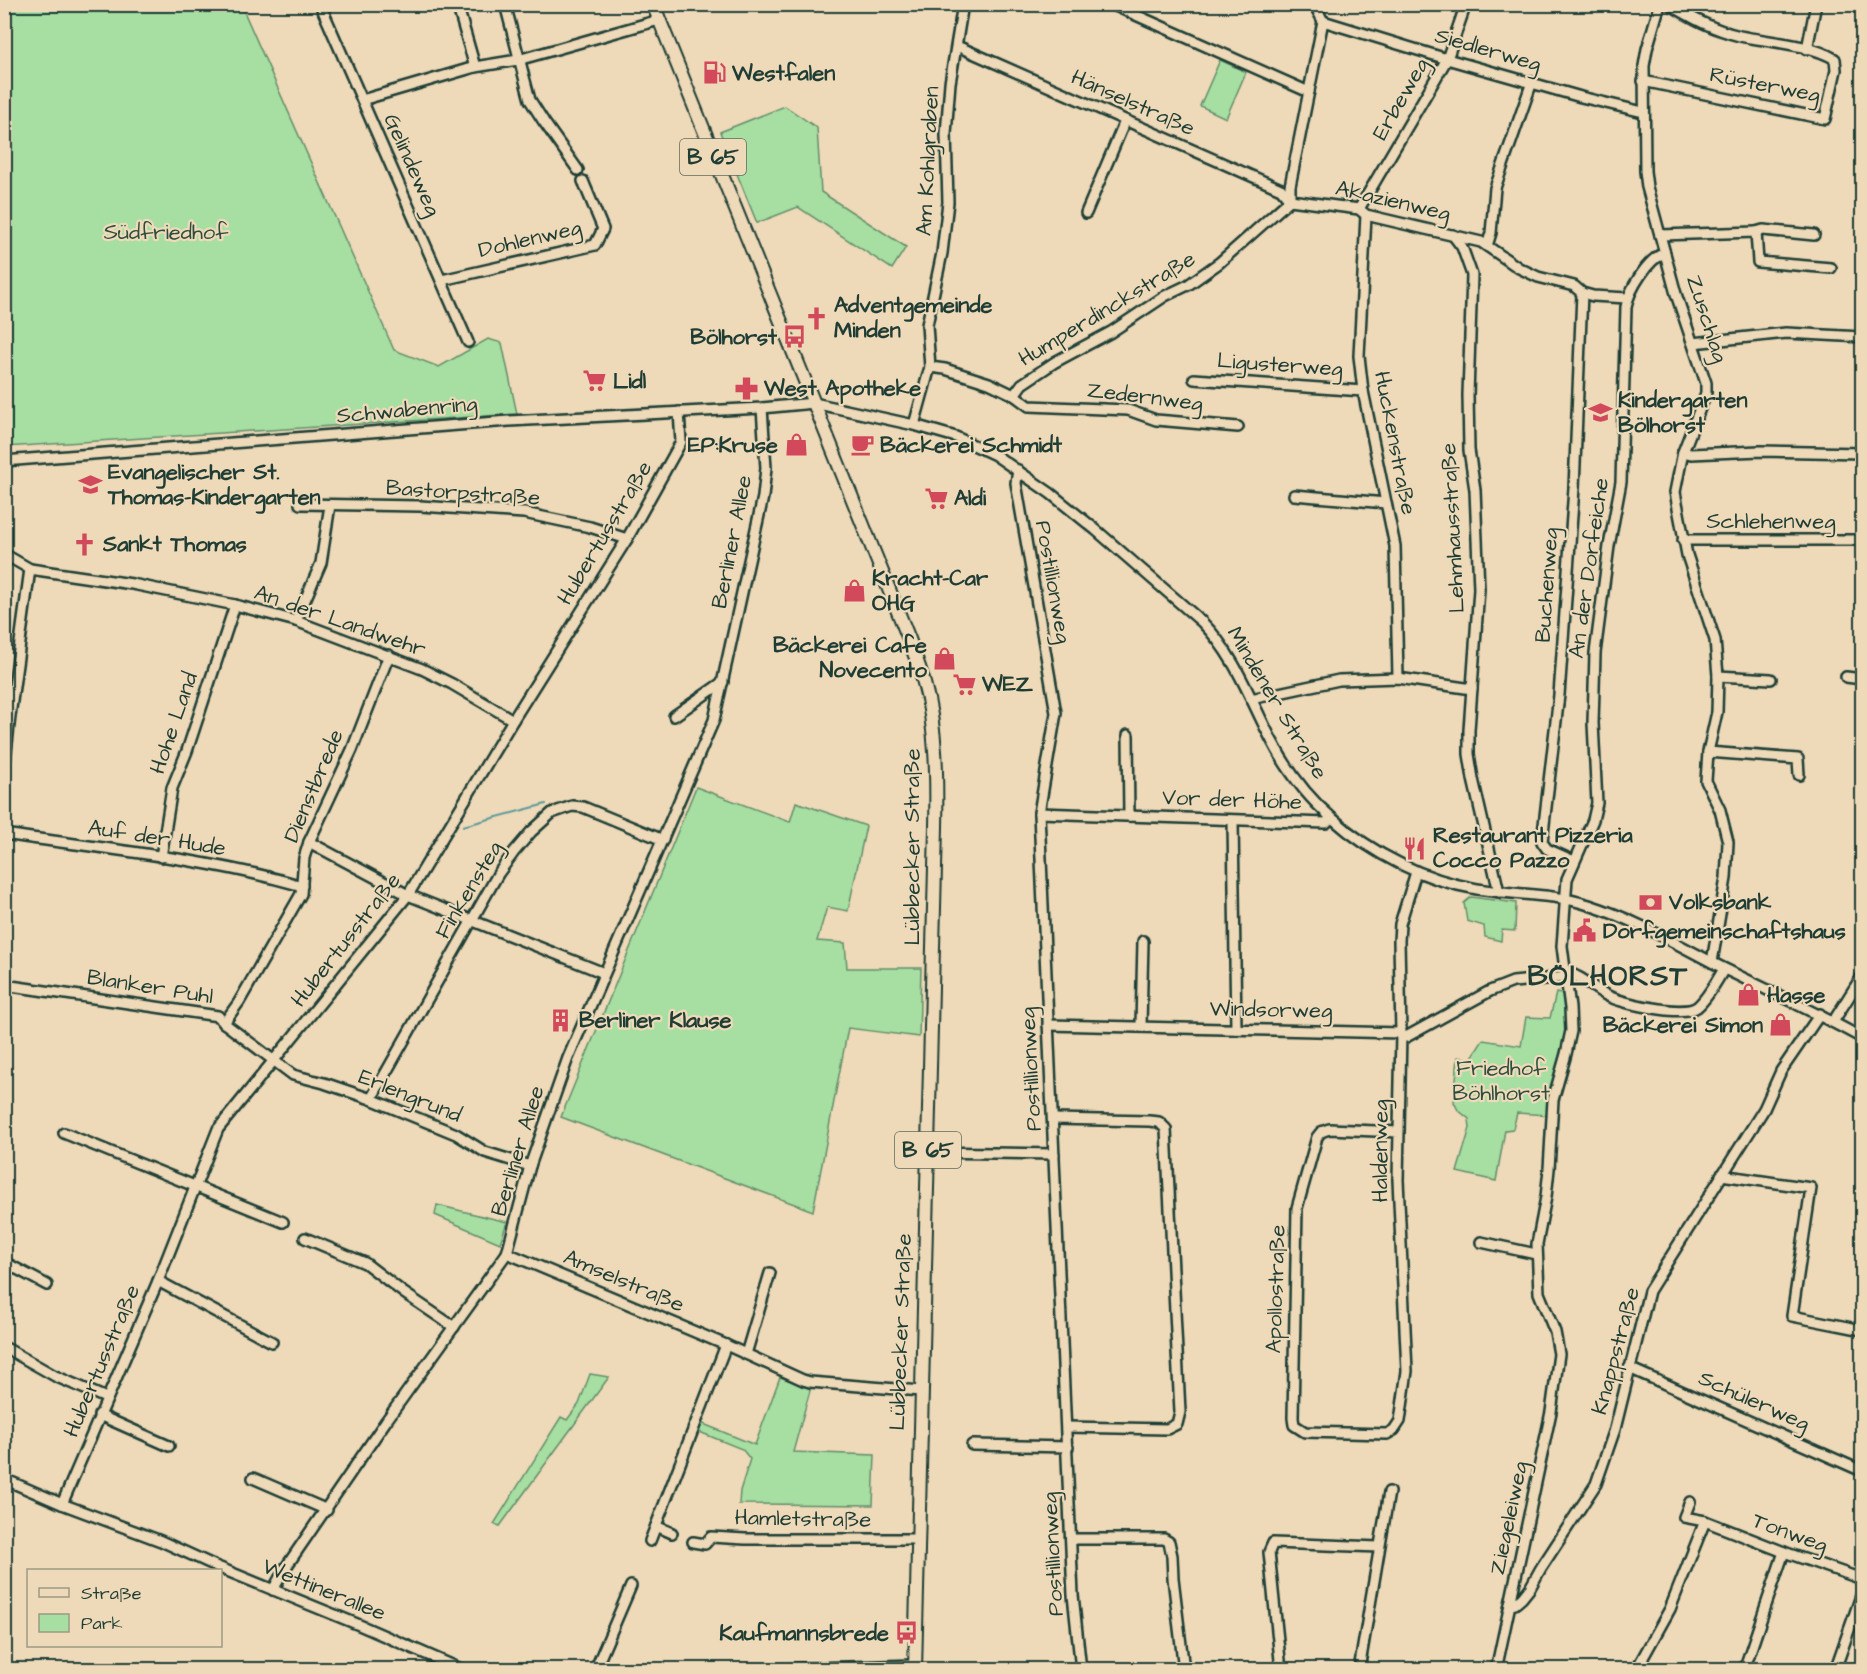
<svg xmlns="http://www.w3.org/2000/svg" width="1867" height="1674" viewBox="0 0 1867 1674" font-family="'Architects Daughter',sans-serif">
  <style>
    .green { fill: #a7dea2; stroke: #638e6b; stroke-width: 1.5 }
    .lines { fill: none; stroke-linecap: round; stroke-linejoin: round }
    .stream { stroke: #5d999c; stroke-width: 2 }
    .minor-casing { stroke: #1f3d34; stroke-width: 14 }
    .major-casing { stroke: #1f3d34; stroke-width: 16 }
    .minor { stroke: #eed9b8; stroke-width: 9 }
    .major { stroke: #eed9b8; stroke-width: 12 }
    .labels { text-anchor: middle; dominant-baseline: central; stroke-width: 4.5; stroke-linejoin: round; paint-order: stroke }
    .shield { fill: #eed9b8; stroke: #5d6c5c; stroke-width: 1.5 }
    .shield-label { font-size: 21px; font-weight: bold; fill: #1f3d34 }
    .street-label { font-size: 22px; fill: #1f3d34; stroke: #eed9b8 }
    .poi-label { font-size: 22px; font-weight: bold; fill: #1f3d34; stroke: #eed9b8; text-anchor: start }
    .park-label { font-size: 22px; fill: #2d4d3f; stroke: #eed9b8 }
    .district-label { font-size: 28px; font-weight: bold; letter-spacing: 1.5px; fill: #1f3d34; stroke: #eed9b8 }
  </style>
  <rect width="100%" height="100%" fill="#eed9b8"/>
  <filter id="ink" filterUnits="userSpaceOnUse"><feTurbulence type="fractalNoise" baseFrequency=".0167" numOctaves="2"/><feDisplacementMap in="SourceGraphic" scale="12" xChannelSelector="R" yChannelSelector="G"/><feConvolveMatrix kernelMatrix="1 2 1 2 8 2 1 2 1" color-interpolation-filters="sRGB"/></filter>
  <g filter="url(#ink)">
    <!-- green -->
    <g class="green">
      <polygon points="5,4 241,5 394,350 439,367 488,339 502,343 517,414 5,447"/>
      <polygon points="1220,60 1246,72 1226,118 1200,106"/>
      <polygon points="785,106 817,128 821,192 906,247 892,269 798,207 757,223 720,132"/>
      <polygon points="696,787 790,822 796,802 866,826 848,911 827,907 817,941 845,943 847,968 921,968 919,1037 848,1028 813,1211 561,1117"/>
      <polygon points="1471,897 1516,903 1515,931 1502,930 1501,941 1485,937 1484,926 1467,921 1464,903"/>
      <polygon points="1556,993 1566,995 1566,1035 1562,1055 1553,1084 1547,1115 1517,1113 1513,1129 1505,1130 1496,1181 1457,1172 1470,1128 1469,1119 1458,1110 1454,1102 1458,1057 1471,1059 1483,1040 1521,1046 1526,1017 1550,1018"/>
      <polygon points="437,1205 507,1222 500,1243 435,1215"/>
      <polygon points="590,1374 609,1377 500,1526 494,1524 561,1417 567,1420 579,1404"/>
      <polygon points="780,1377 811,1387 793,1452 875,1455 873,1505 739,1504 740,1491 750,1459 742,1449 697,1431 701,1423 755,1445"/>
    </g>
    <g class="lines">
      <!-- stream -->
      <polyline class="stream" points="463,826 546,804"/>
      <defs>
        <g id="minor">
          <polyline points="320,4 468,342"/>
          <polyline points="457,4 475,67"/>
          <polyline points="505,4 530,100 544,122 578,170"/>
          <polyline points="1111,4 1309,92"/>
          <polyline points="1660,4 1647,49 1644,66 1645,171 1647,187 1676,294 1706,383 1706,393 1683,452 1675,492 1687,555 1715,640 1718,676 1717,712 1708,752 1706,781 1720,810 1728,842 1726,878 1712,962"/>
          <polyline points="1323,21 1447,59 1581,97 1643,112"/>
          <polyline points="957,46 1281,189 1290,200"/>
          <polyline points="1807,49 1816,4"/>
          <path d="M 1643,81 L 1825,119 L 1836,70 L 1835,59 C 1810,44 1769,42 1740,36 C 1714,30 1692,18 1669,4"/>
          <polyline points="362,100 475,67 518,60 659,20"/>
          <polyline points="1290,200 1359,209 1366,215 1481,242 1519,268 1538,277 1574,286 1582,293 1593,296 1627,298"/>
          <polyline points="1290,200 1290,186 1323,21 1314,4"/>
          <polyline points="1359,209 1447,59 1466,4"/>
          <polyline points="1086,213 1125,121"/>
          <polyline points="1366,215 1359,356 1363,391 1395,546 1398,678"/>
          <polyline points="1756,232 1763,230 1814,235"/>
          <polyline points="1453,235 1462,247 1472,275 1468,395 1469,450 1475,490 1479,589 1469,730 1469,754 1473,779 1499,892"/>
          <polyline points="1660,235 1756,232 1758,262 1831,268"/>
          <polyline points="1487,246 1491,233 1495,188 1532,82"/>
          <polyline points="442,280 595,245 603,229 583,181"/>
          <polyline points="1693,343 1786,333 1862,337"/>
          <polyline points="930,367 945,369 989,383 1014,395 1029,406 1128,410 1156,420 1238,427"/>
          <polyline points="1194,379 1363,391"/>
          <polyline points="1014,395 1022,384 1055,362 1111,332 1165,296 1188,285 1219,263 1290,200"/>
          <polyline points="914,425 930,367 927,325 942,253 948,202 946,134 950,83 963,4"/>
          <polyline points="1683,452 1691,454 1760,451 1862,453"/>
          <path d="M 4,461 L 509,421 L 762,408 L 814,403 L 914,425 L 956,437 L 995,455 L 1050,493 L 1096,530 L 1202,622 C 1235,655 1250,699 1271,739 C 1286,768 1307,797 1332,818 C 1372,854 1424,880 1477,889 C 1514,895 1553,893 1589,905 C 1636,920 1680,946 1725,969 C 1771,992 1817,1013 1862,1038"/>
          <polyline points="1018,470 1016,483 1056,713 1039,813 1073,1595 1081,1670"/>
          <polyline points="1294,495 1386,503"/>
          <polyline points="300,504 420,506 524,513 590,527 627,539"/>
          <polyline points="1683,540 1859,540"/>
          <polyline points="4,554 30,569 132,584 235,605 296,621 422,669 452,684 513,720"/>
          <polyline points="296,621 321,563 330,505"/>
          <polyline points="1718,676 1771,679"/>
          <polyline points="1846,677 1862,679"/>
          <polyline points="1251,699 1339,680 1398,678 1472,689"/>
          <polyline points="674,716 723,682"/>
          <polyline points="1128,735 1129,816"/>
          <polyline points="1708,752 1798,759 1799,775"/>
          <polyline points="4,772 10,716 30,569"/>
          <polyline points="1039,813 1326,823 1331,818"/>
          <polyline points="1233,821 1236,1029"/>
          <path d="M 4,834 C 103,849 206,858 302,886"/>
          <polyline points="309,842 408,895 604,973"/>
          <polyline points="161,857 172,788 187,751 235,605"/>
          <polyline points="1574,861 1547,849 1542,842 1559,695 1574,488 1582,293"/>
          <path d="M 1565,972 C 1580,975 1593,988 1606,995 C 1621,1003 1683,1017 1697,1007 C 1708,998 1717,980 1724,969"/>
          <polyline points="4,985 218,1016 224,1023 293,1075 324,1083 371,1099 456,1134 485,1152 530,1166"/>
          <polyline points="1833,1022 1862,976"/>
          <polyline points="224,1023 239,1002 301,894 304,858 309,842 352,750 389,655"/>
          <polyline points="1048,1025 1401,1033"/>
          <polyline points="1141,1026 1143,941"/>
          <polyline points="1401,1037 1406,1037 1428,1025 1490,991 1513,982 1566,977"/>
          <polyline points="371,1099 498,874 514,852 531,832 552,813 572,806 583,807 663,840"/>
          <polyline points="1053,1119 1149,1121 1159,1122 1166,1129 1180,1412 1177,1424 1167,1429 1067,1427"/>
          <polyline points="1399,1132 1329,1129 1321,1132 1317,1137 1297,1208 1293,1418 1294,1425 1305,1432 1387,1434 1394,1430 1400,1421 1407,1371 1398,1180 1401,1033 1399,941 1400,924 1416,872"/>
          <polyline points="64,1133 283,1222"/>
          <polyline points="927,1152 1054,1154"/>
          <polyline points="1721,1175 1811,1188 1792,1316 1862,1330"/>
          <polyline points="305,1238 365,1263 404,1293 454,1327"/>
          <polyline points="1481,1242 1536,1254"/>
          <polyline points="507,1253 726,1345 803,1380 810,1382 921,1391"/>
          <polyline points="4,1262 47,1285"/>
          <polyline points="158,1281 272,1342"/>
          <polyline points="4,1347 55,1376 106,1398"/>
          <polyline points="746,1354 770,1273"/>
          <polyline points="1629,1368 1862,1471"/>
          <polyline points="99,1415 169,1446"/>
          <polyline points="972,1445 1068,1447"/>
          <polyline points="253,1478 327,1510"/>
          <polyline points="4,1479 62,1504 161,1541 220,1568 357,1624 463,1670"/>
          <polyline points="1690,1502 1684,1517 1705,1521 1784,1552 1862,1579"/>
          <polyline points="62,1504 158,1281 218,1129 408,895 513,720 627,539 681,442 679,412"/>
          <polyline points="656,1526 672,1533"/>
          <polyline points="1071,1539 1164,1539 1169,1542 1172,1556 1173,1578 1184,1670"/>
          <polyline points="650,1541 726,1345"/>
          <polyline points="693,1542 705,1544 711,1537 745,1539 917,1539"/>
          <polyline points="273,1590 284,1570 386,1421 507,1253 530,1166 568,1058 714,720 763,497 766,468 762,408"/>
          <polyline points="1510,1605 1515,1604 1522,1598 1530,1588 1541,1568 1596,1484 1615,1429 1649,1291 1764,1109 1781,1071 1820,1014"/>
          <polyline points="595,1670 631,1586"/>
          <polyline points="751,1670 915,1665"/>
          <polyline points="1281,1670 1269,1552 1273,1543 1379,1547"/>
          <polyline points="1359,1670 1389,1492"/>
          <path d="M 1496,1670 L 1551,1412 L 1559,1354 L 1555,1332 L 1539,1293 L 1537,1244 L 1546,1197 L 1549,1169 L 1553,1100 L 1566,1054 L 1571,1031 L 1570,1008 L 1562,946 L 1567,879 L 1593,820 L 1597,803 L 1593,723 L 1595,653 L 1609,546 L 1621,482 L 1626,307 C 1629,290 1648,258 1665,253"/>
          <polyline points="1636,1670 1670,1609 1705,1521"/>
          <polyline points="1744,1670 1784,1552"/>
          <polyline points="1835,1670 1862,1593"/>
        </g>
        <path id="major" d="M 653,4 L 909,639 C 914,653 920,668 924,683 C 937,729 937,780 936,827 L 915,1670"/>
      </defs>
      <!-- minor casing -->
      <use href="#minor" class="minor-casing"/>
      <!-- major casing -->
      <use href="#major" class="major-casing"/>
      <!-- minor -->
      <use href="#minor" class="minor"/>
      <!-- major -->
      <use href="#major" class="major"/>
    </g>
  </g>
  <!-- icons -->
  <defs>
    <symbol id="fuel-bare" viewBox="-9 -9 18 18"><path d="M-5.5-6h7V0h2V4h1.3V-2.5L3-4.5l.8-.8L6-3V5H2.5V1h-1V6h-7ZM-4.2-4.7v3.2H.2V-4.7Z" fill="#d1495b" stroke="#eed9b8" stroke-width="2.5" paint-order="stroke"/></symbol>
    <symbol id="church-bare" viewBox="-9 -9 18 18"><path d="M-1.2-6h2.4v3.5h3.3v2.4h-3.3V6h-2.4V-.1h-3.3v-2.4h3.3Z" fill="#d1495b" stroke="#eed9b8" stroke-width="2.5" paint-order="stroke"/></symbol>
    <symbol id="bus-bare" viewBox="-9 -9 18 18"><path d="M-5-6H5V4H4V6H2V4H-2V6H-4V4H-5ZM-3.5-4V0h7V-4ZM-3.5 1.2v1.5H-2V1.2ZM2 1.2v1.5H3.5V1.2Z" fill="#d1495b" stroke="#eed9b8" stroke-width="2.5" paint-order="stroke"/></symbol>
    <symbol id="supermarket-bare" viewBox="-9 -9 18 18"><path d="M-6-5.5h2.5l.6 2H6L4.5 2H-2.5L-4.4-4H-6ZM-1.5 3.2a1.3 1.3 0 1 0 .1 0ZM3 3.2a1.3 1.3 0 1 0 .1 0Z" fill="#d1495b" stroke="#eed9b8" stroke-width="2.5" paint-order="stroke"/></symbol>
    <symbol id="pharmacy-bare" viewBox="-9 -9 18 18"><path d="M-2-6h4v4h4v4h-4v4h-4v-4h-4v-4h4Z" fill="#d1495b" stroke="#eed9b8" stroke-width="2.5" paint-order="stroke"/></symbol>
    <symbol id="school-bare" viewBox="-9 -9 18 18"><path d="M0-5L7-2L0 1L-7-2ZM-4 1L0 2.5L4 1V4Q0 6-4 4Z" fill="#d1495b" stroke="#eed9b8" stroke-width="2.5" paint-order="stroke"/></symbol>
    <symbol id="shop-bare" viewBox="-9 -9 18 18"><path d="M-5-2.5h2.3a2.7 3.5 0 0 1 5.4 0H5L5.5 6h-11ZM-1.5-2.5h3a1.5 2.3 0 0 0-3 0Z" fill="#d1495b" stroke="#eed9b8" stroke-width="2.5" paint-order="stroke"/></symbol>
    <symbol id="cafe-bare" viewBox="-9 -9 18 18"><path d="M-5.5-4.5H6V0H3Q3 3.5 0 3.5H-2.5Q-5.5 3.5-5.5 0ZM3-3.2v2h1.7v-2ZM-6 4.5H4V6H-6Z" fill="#d1495b" stroke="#eed9b8" stroke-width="2.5" paint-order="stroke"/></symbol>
    <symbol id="restaurant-bare" viewBox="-9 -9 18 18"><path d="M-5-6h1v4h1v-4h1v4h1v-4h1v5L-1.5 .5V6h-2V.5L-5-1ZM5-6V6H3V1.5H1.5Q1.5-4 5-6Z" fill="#d1495b" stroke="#eed9b8" stroke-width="2.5" paint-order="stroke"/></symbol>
    <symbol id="bank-bare" viewBox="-9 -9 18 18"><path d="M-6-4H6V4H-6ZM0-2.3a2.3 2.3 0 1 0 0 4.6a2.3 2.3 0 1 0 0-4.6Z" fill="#d1495b" stroke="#eed9b8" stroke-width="2.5" paint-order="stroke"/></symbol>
    <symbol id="civic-bare" viewBox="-9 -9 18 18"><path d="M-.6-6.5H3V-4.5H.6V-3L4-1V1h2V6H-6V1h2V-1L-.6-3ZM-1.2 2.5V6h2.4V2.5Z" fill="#d1495b" stroke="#eed9b8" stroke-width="2.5" paint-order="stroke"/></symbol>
    <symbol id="building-bare" viewBox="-9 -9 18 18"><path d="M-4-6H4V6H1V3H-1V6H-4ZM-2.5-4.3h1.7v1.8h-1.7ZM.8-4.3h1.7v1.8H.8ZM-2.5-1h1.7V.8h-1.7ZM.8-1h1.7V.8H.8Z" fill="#d1495b" stroke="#eed9b8" stroke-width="2.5" paint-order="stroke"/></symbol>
  </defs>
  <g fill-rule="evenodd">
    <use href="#fuel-bare" x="698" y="56" width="33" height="33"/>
    <use href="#church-bare" x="800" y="302" width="33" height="33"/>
    <use href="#bus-bare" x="778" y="320" width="33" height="33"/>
    <use href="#supermarket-bare" x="578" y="364" width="33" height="33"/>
    <use href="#pharmacy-bare" x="730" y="372" width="33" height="33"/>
    <use href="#school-bare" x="1584" y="396" width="33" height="33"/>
    <use href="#shop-bare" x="780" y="428" width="33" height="33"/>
    <use href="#cafe-bare" x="846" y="428" width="33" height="33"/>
    <use href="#school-bare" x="74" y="468" width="33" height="33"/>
    <use href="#supermarket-bare" x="920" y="482" width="33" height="33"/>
    <use href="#church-bare" x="68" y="528" width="33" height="33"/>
    <use href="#shop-bare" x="838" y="574" width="33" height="33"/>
    <use href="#shop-bare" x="928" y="642" width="33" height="33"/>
    <use href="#supermarket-bare" x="948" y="668" width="33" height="33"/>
    <use href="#restaurant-bare" x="1398" y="832" width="33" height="33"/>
    <use href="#bank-bare" x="1634" y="886" width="33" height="33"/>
    <use href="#civic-bare" x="1568" y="914" width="33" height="33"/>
    <use href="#shop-bare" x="1732" y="978" width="33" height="33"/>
    <use href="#building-bare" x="544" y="1004" width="33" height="33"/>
    <use href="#shop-bare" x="1764" y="1008" width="33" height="33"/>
    <use href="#bus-bare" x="890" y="1616" width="33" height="33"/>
  </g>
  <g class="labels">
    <!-- shield labels -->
    <g class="shield">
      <rect x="680" y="139" width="66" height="36" rx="4.5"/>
      <rect x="895" y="1132" width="66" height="36" rx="4.5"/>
    </g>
    <g class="shield-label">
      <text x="713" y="157">B 65</text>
      <text x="928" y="1150">B 65</text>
    </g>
    <!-- street labels -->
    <g class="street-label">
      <text transform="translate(1488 50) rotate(16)">Siedlerweg</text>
      <text transform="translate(1765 85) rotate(11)">Rüsterweg</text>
      <text transform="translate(1401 99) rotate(-60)">Erbeweg</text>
      <text transform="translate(1133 103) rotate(24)">Hänselstraße</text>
      <text transform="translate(928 161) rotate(-87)">Am Kohlgraben</text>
      <text transform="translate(412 165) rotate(66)">Gelindeweg</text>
      <text transform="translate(1393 201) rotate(13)">Akazienweg</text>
      <text transform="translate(530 239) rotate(-13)">Dohlenweg</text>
      <text transform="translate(1107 309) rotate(-31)">Humperdinckstraße</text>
      <text transform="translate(1707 319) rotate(72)">Zuschlag</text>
      <text transform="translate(1280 365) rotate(4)">Ligusterweg</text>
      <text transform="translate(1145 397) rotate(7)">Zedernweg</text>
      <text transform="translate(407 410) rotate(-5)">Schwabenring</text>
      <text transform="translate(1395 443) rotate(79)">Huckenstraße</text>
      <text transform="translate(463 493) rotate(4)">Bastorpstraße</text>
      <text x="1771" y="521">Schlehenweg</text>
      <text transform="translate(1453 528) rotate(-93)">Lehmhausstraße</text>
      <text transform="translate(605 533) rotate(-59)">Hubertusstraße</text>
      <text transform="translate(732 542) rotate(-79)">Berliner Allee</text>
      <text transform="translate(1589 568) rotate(-82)">An der Dorfeiche</text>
      <text transform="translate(1053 582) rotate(80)">Postillionweg</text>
      <text transform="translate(1547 585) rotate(-86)">Buchenweg</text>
      <text transform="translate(340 621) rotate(19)">An der Landwehr</text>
      <text transform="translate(1277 703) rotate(59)">Mindener Straße</text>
      <text transform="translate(174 723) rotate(-71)">Hohe Land</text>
      <text transform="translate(314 786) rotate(-67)">Dienstbrede</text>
      <text transform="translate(1232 800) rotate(2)">Vor der Höhe</text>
      <text transform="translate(157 838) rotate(9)">Auf der Hude</text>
      <text transform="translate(912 847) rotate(-90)">Lübbecker Straße</text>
      <text transform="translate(469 890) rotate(-59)">Finkensteg</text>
      <text transform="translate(346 940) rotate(-52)">Hubertusstraße</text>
      <text transform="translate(150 987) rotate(9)">Blanker Puhl</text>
      <text transform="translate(1271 1010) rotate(1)">Windsorweg</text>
      <text transform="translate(1031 1069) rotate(-93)">Postillionweg</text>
      <text transform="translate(410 1096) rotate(22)">Erlengrund</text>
      <text transform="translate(518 1151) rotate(-73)">Berliner Allee</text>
      <text transform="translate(1380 1151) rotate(-90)">Haldenweg</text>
      <text transform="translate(624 1281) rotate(23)">Amselstraße</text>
      <text transform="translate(1276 1289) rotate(-88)">Apollostraße</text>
      <text transform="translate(901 1332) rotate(-88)">Lübbecker Straße</text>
      <text transform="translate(1616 1351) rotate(-75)">Knappstraße</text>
      <text transform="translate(102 1361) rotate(-67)">Hubertusstraße</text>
      <text transform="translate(1754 1401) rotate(24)">Schülerweg</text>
      <text transform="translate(1509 1518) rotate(-78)">Ziegeleiweg</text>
      <text transform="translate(803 1519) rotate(1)">Hamletstraße</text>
      <text transform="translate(1790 1533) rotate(20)">Tonweg</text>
      <text transform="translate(1053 1554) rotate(-93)">Postillionweg</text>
      <text transform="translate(324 1590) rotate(22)">Wettinerallee</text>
    </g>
    <!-- poi labels -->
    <g class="poi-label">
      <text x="732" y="73">Westfalen</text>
      <text x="834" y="305">Adventgemeinde<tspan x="834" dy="25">Minden</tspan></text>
      <text x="777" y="337" text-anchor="end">Bölhorst</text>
      <text x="613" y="381">Lidl</text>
      <text x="764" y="388">West Apotheke</text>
      <text x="1618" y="400">Kindergarten<tspan x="1618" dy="25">Bölhorst</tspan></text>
      <text x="778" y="445" text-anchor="end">EP:Kruse</text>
      <text x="880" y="445">Bäckerei Schmidt</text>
      <text x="108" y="472">Evangelischer St.<tspan x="108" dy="25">Thomas-Kindergarten</tspan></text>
      <text x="954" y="498">Aldi</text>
      <text x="103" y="544">Sankt Thomas</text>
      <text x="872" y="578">Kracht-Car<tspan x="872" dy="25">OHG</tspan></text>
      <text x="927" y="645" text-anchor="end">Bäckerei Cafe<tspan x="927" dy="25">Novecento</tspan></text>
      <text x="982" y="684">WEZ</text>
      <text x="1433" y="835">Restaurant Pizzeria<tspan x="1433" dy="25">Cocco Pazzo</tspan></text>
      <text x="1669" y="902">Volksbank</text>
      <text x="1603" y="931">Dorfgemeinschaftshaus</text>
      <text x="1767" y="995">Hasse</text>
      <text x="579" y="1020">Berliner Klause</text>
      <text x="1763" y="1025" text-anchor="end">Bäckerei Simon</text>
      <text x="889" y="1633" text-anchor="end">Kaufmannsbrede</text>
    </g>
    <!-- park labels -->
    <g class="park-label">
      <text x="166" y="232">Südfriedhof</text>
      <text x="1501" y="1068">Friedhof<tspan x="1501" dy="25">Böhlhorst</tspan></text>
    </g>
    <!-- district labels -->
    <g class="district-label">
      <text x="1608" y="976">BÖLHORST</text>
    </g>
  </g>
  <!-- margin -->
  <rect width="1867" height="1674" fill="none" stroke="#eed9b8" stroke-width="24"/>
  <rect x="12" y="12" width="1843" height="1650" fill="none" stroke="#1f3d34" stroke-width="2" filter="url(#ink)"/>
  <!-- legend -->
  <rect x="27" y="1569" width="195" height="78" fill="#eed9b8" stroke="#9b9b83" stroke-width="1.5"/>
  <rect x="39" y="1588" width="30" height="9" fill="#eed9b8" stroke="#9b9b83" stroke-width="1.5"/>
  <text x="81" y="1599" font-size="18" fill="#1f3d34">Straße</text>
  <rect x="39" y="1614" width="30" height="18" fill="#a7dea2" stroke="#9b9b83" stroke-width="1.5"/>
  <text x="81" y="1629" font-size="18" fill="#1f3d34">Park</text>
</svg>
